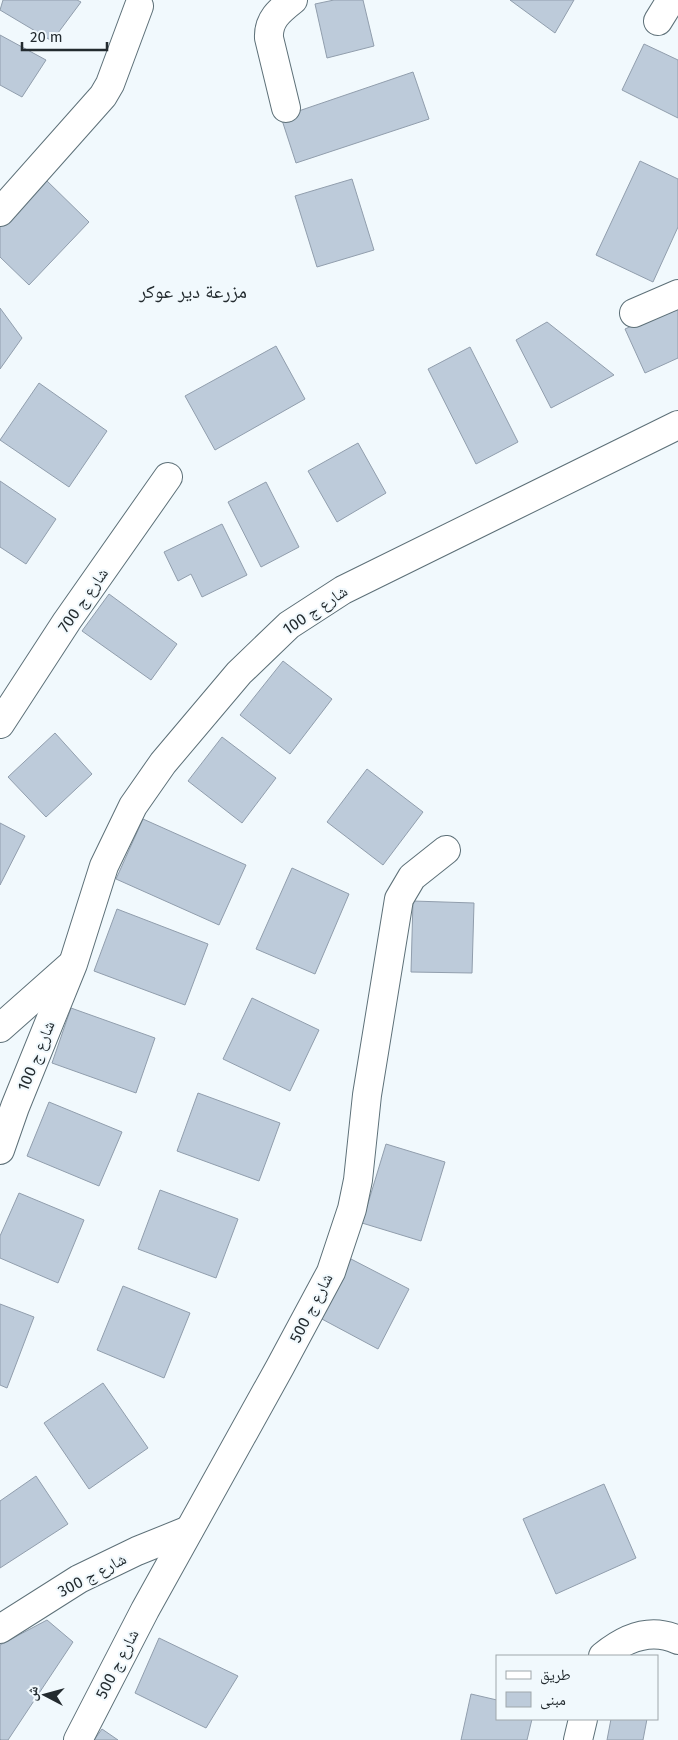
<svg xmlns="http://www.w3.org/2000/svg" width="678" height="1740" viewBox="0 0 678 1740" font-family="'Fira Sans','Noto Naskh Arabic',sans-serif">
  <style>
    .building { fill: #bdcbda; stroke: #919ead }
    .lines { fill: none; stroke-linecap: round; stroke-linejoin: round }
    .minor-casing { stroke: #5d7078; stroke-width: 30 }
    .minor { stroke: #fff; stroke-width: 28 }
    .labels { text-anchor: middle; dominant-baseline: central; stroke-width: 4; stroke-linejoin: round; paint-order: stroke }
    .street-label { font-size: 16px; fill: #232b2f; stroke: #f1f9fd }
    .quarter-label { font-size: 19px; fill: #232b2f; stroke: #f1f9fd }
  </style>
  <rect width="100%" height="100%" fill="#f1f9fd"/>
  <!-- building -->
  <g class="building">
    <polygon points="3,0 77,0 81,2 52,41 0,10"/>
    <polygon points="334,0 363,0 374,46 327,58 315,4"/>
    <polygon points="510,0 574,0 555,33"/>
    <polygon points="0,35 46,60 22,97 0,85"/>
    <polygon points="644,44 678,60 678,118 622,90"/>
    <polygon points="413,72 429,119 296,163 281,117"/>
    <polygon points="640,161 678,179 678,227 653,282 596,255"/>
    <polygon points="45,179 89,222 29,285 0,257 0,226"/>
    <polygon points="352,179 374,250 317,267 295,196"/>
    <polygon points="678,305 678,358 645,373 625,329"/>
    <polygon points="0,308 22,338 0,369"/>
    <polygon points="547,322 614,375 551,408 516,340"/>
    <polygon points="276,346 305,399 215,450 185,396"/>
    <polygon points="470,347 518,442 476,464 428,369"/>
    <polygon points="39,383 107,431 69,487 0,440"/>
    <polygon points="358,443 386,493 337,522 308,471"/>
    <polygon points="0,481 56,519 26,564 0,547"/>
    <polygon points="266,482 299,547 261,567 228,502"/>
    <polygon points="222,524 247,575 202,597 191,574 178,581 164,552"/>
    <polygon points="109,594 177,644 151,680 82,631"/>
    <polygon points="283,661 332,699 290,754 240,715"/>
    <polygon points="55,733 92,774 46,817 8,777"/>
    <polygon points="222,737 276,778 242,823 188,781"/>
    <polygon points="367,769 423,812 383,865 327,822"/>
    <polygon points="143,819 246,865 219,925 116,879"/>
    <polygon points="0,823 25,836 0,885"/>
    <polygon points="292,868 349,894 315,974 256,949"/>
    <polygon points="413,901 474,903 472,973 411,972"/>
    <polygon points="117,909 208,944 185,1005 94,971"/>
    <polygon points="252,998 319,1030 290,1091 223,1059"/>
    <polygon points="71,1008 155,1038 136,1093 52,1063"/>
    <polygon points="198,1093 280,1123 259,1181 177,1151"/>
    <polygon points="49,1102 122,1132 99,1186 27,1156"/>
    <polygon points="386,1144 445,1162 421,1241 362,1223"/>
    <polygon points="160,1190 238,1219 216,1278 138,1249"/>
    <polygon points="19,1193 84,1220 58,1283 0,1258 0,1236"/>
    <polygon points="351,1259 409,1289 378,1349 320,1318"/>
    <polygon points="123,1286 190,1313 164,1378 97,1350"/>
    <polygon points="0,1304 34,1317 7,1388 0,1385"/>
    <polygon points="103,1383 148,1448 89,1489 44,1423"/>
    <polygon points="36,1476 68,1524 0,1568 0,1501"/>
    <polygon points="604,1484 636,1558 556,1594 523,1519"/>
    <polygon points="47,1620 73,1642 8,1740 1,1740 0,1739 0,1645"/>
    <polygon points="159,1638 238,1676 206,1728 135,1693"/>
    <polygon points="471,1694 497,1700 497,1719 532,1719 527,1740 461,1740"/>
    <polygon points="611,1719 647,1719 643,1740 607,1740"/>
    <polygon points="102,1729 118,1740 94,1740"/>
  </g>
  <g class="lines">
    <defs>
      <g id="minor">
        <polyline points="658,21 671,0"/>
        <path d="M 286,108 L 269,38 C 268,20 279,11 293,0"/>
        <polyline points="0,212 103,96 110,84 139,6"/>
        <polyline points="634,313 678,294"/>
        <polyline points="0,724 67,621 168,477"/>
        <polyline points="0,1028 70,966"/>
        <polyline points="0,1150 15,1107 73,964 104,866 133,806 163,763 239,673 289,625 343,590 678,425"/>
        <polyline points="0,1629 79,1579 137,1551 189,1530"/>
        <path d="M 603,1656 C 625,1638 651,1627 678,1640"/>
        <polyline points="78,1740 145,1610 280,1367 331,1272 352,1209 358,1180 367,1095 399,899 412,877 446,850"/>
        <polyline points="578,1740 583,1719"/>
      </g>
    </defs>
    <!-- minor casing -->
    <use href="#minor" class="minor-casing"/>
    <!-- minor -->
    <use href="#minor" class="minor"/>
  </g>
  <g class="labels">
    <!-- street labels -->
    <g class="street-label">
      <text transform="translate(83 600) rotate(-55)">شارع ج 700</text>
      <text transform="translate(315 610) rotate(-34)">شارع ج 100</text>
      <text transform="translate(36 1056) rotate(-68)">شارع ج 100</text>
      <text transform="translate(311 1308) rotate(-63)">شارع ج 500</text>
      <text transform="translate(92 1575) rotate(-28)">شارع ج 300</text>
      <text transform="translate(117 1664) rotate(-63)">شارع ج 500</text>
    </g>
    <!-- quarter labels -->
    <g class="quarter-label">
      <text x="193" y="291">مزرعة دير عوكر</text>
    </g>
  </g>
  <!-- legend -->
  <rect x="496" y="1655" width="162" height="65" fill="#f1f9fd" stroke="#9fa7ab"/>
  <rect x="506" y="1671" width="25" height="8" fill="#ffffff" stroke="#9fa7ab"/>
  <text x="540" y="1680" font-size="15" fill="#232b2f">طريق</text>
  <rect x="506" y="1692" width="25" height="15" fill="#bdcbda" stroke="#9fa7ab"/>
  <text x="540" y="1705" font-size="15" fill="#232b2f">مبنى</text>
  <!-- north arrow -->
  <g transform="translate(45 1695) rotate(276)" stroke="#f1f9fd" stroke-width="4" paint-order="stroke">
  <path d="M0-4L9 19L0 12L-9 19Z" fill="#232b2f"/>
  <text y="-8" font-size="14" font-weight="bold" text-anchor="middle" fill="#232b2f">ش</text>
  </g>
  <!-- scale -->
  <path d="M22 42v8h85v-8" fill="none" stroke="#232b2f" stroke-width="2.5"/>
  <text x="30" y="42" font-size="15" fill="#232b2f" stroke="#f1f9fd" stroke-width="4" paint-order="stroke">20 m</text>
</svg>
